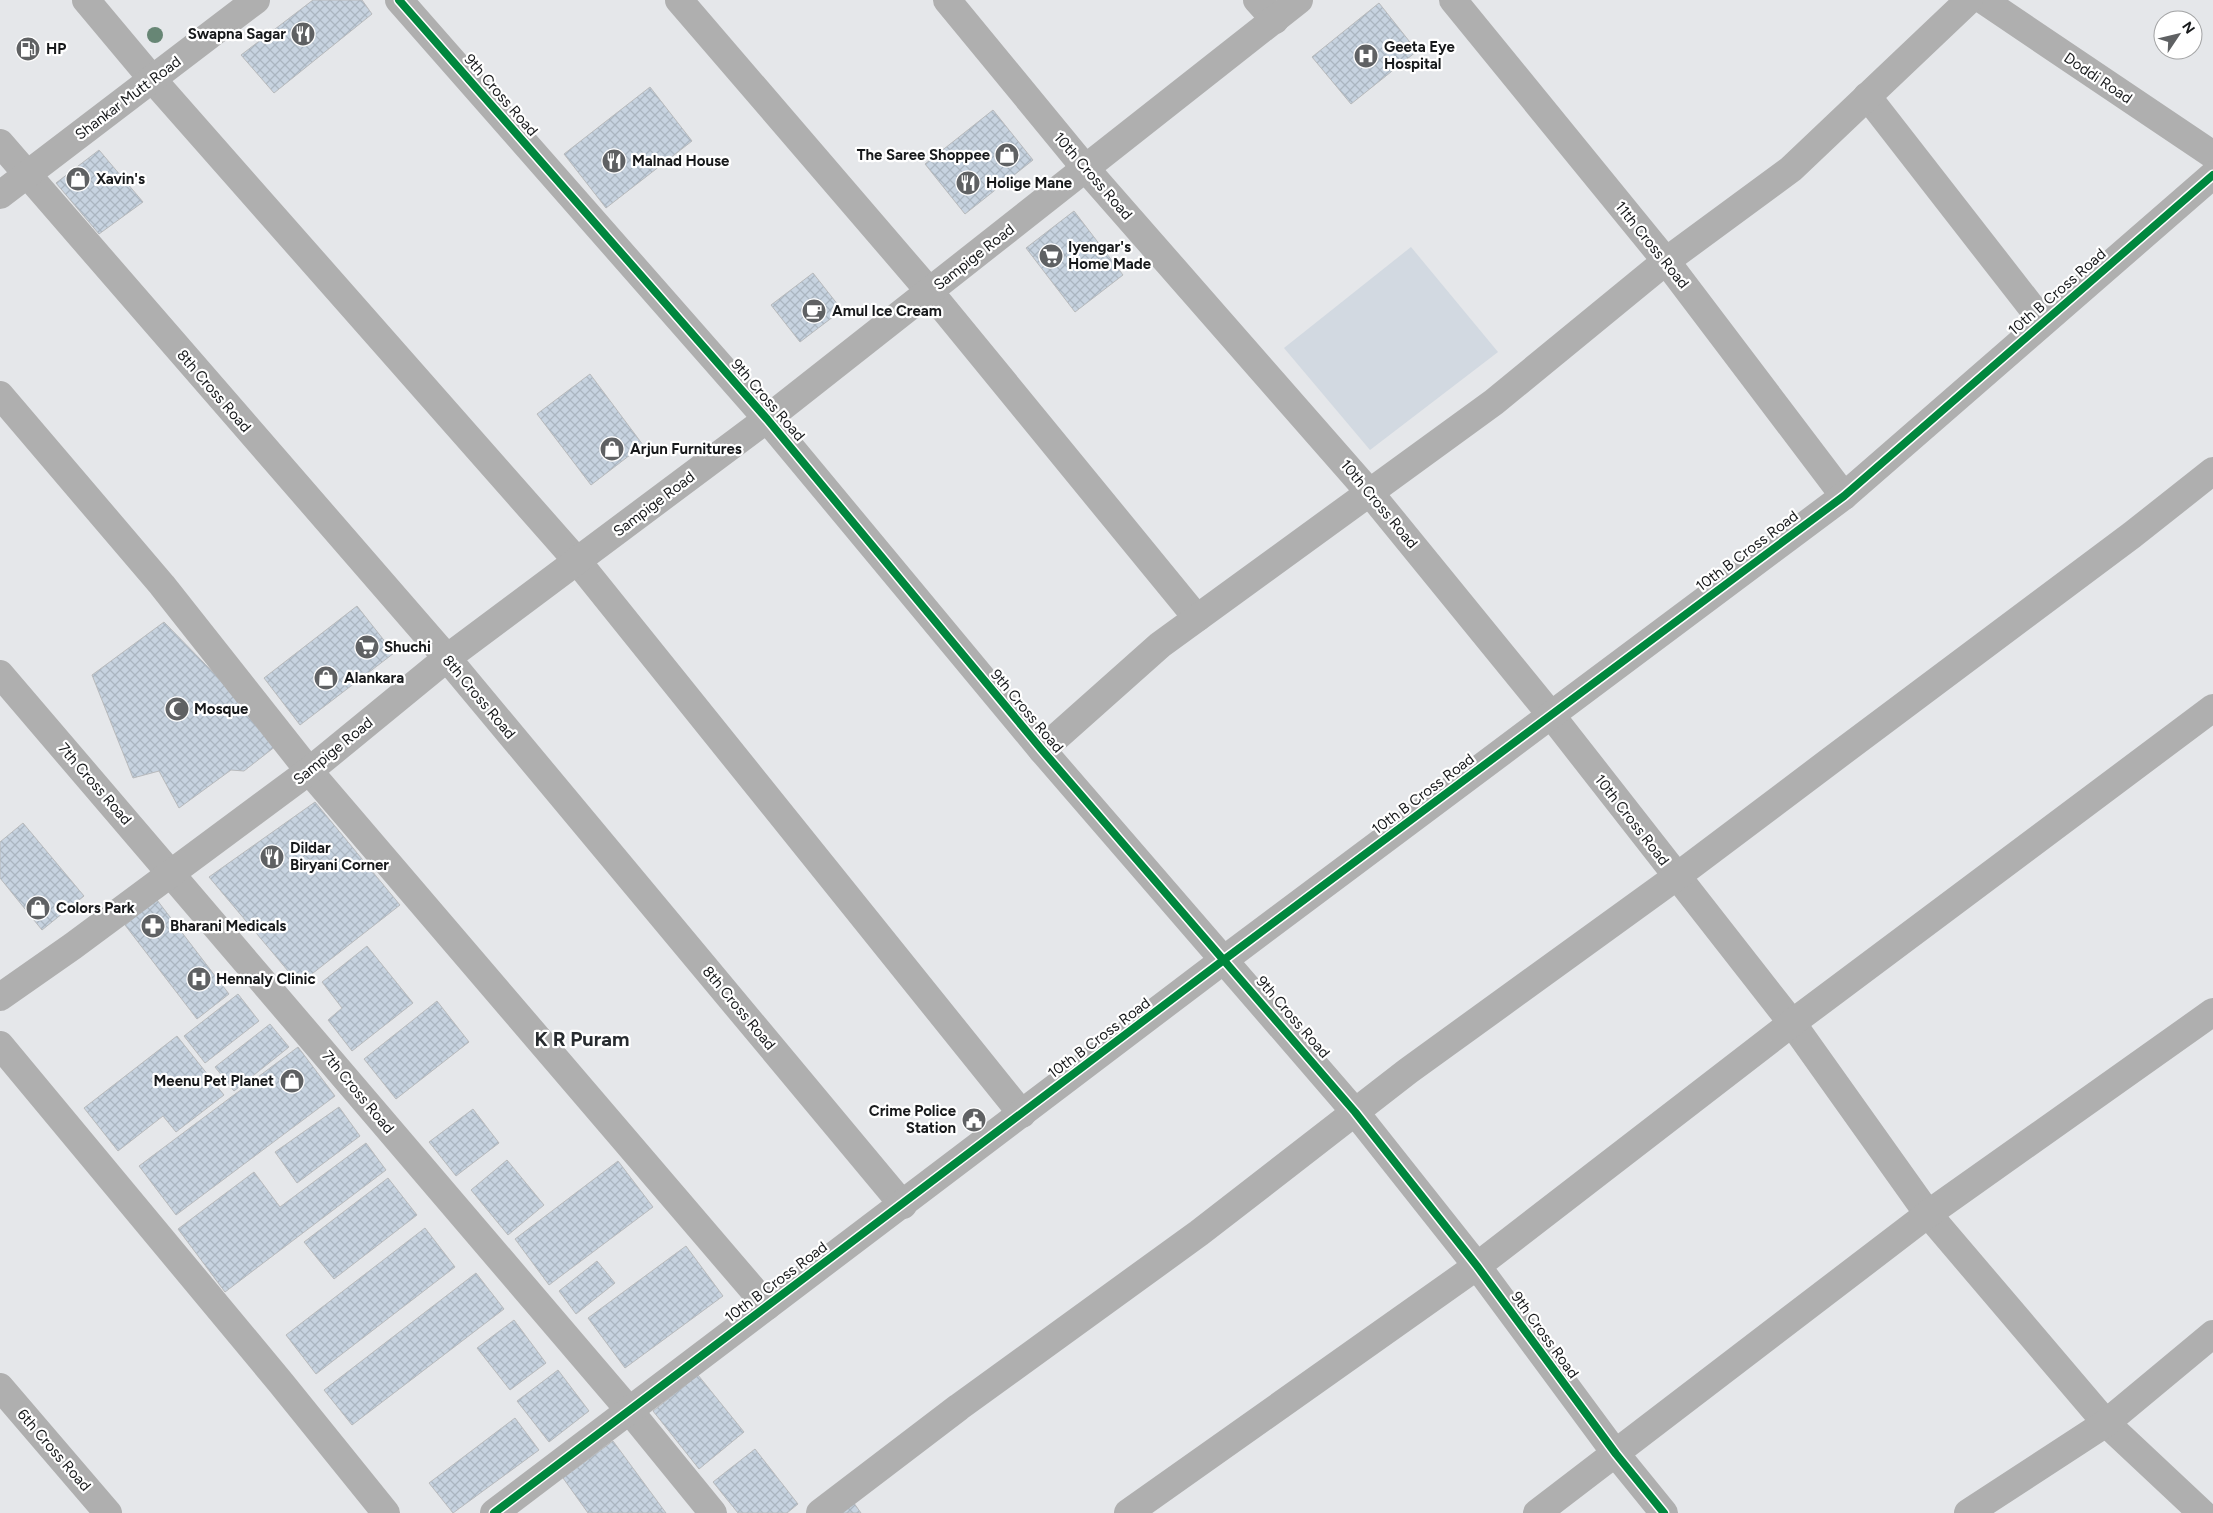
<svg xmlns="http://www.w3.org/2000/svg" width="2213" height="1513" viewBox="0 0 2213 1513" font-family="Figtree,sans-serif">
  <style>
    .built { fill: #d2d9e1 }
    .building { fill: url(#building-cross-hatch); stroke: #b8babc }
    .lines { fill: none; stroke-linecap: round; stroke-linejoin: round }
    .minor { stroke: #afafaf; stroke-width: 28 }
    .cycleway-casing { stroke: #fff; stroke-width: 11 }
    .cycleway { stroke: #00873e; stroke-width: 8 }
    .tree { fill: #678675 }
    .labels { text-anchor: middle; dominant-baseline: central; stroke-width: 4.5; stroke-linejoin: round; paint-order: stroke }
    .poi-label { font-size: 15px; font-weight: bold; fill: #17191b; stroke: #fff; text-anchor: start }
    .street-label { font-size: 15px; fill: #17191b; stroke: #fff }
    .district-label { font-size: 20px; font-weight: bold; fill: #272b2f; stroke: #fff }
  </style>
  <defs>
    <pattern id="building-cross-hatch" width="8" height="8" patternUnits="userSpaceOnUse" patternTransform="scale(1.25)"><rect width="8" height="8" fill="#c7d3e0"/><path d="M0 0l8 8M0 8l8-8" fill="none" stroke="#aab5c0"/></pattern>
  </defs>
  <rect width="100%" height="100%" fill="#e5e7ea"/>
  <!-- built -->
  <polygon class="built" points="1411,247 1498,352 1370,450 1284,348"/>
  <!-- building -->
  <g class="building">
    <polygon points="313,0 362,0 372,14 274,93 241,55"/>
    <polygon points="1379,3 1417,51 1351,104 1312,57"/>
    <polygon points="650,87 692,141 606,208 564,154"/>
    <polygon points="993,110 1033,160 965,214 925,164"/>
    <polygon points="99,150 143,202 99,234 56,183"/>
    <polygon points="1074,211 1123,275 1075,312 1026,248"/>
    <polygon points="813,273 842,310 800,342 771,305"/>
    <polygon points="590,374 643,445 591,485 537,414"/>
    <polygon points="357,606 394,653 300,725 264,678"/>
    <polygon points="164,622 281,742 244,771 231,770 179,808 159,771 133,778 92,675"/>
    <polygon points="315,802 400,905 299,984 209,877"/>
    <polygon points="23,823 84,896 42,930 0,878 0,842"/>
    <polygon points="157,900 229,994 197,1019 125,925"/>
    <polygon points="367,946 413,1003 352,1051 328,1020 342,1008 322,982"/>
    <polygon points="238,994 259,1021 205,1063 184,1036"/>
    <polygon points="437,1001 469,1042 396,1099 364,1059"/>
    <polygon points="270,1024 289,1047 234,1091 215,1067"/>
    <polygon points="177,1036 224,1095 176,1132 163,1116 118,1151 84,1108"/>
    <polygon points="298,1047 335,1096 176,1215 139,1166"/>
    <polygon points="339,1107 360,1136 297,1183 275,1152"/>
    <polygon points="473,1109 499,1143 456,1176 429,1142"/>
    <polygon points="366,1143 386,1170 225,1292 178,1229 254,1172 280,1207"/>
    <polygon points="507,1160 544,1205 508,1235 471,1190"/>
    <polygon points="618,1161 653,1207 549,1285 515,1239"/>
    <polygon points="388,1178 417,1215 334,1279 304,1242"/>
    <polygon points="425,1228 455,1267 316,1374 286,1335"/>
    <polygon points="686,1246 723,1296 625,1368 588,1318"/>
    <polygon points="597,1261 615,1283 576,1314 559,1291"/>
    <polygon points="476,1273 504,1309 352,1425 324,1390"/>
    <polygon points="514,1320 546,1363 510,1390 477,1348"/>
    <polygon points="558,1370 589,1411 549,1442 517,1401"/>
    <polygon points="698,1375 744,1432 699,1469 653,1411"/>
    <polygon points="515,1418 539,1450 453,1513 429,1483"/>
    <polygon points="613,1441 666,1513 588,1513 563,1478"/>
    <polygon points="755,1449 798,1504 787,1513 738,1513 713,1482"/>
    <polygon points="851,1499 861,1513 833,1513"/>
  </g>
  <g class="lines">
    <!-- minor -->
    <g class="minor">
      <polyline points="86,0 153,80 578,562 1022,1114"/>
      <polyline points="399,0 767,419 1042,750 1355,1112 1477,1266 1616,1454 1664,1513"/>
      <polyline points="679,0 930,292 1197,618"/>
      <polyline points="947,0 1086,169 1370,493 1551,715 1792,1023 1928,1214 2106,1423 2202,1513"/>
      <polyline points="1257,0 1275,20"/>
      <polyline points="1453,0 1666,261 1844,496"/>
      <polyline points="1983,0 2213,155"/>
      <polyline points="1867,96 2043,322"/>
      <polyline points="0,143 447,658 903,1205"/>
      <polyline points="0,195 256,0"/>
      <polyline points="0,395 162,585 309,771 767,1306"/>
      <polyline points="0,674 629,1410 713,1513"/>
      <polyline points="1042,750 1160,645 1494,402 1666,261 1791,169 1969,0"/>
      <polyline points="0,997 73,946 309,771 447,658 767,419 1299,0"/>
      <polyline points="0,1045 281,1383 386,1513"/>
      <polyline points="0,1387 108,1513"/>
      <polyline points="494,1513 1225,959 1844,496 2213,175"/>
      <polyline points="820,1513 959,1407 1199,1233 1408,1071 1676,877 1830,761 2132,535 2213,471"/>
      <polyline points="1128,1513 1477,1266 1792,1023 2213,708"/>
      <polyline points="1537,1513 1928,1214 2213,1012"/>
      <polyline points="1968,1513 2106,1423 2213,1334"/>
    </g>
    <defs>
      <g id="cycleway">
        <polyline points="399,0 767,419 1042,750 1355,1112 1477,1266 1616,1454 1664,1513"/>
        <polyline points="494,1513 1225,959 1844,496 2213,175"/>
      </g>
    </defs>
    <!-- cycleway casing -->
    <use href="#cycleway" class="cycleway-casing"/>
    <!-- cycleway -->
    <use href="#cycleway" class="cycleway"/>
  </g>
  <!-- trees -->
  <circle class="tree" cx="155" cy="35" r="8"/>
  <!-- icons -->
  <defs>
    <symbol id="restaurant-disc" viewBox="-11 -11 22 22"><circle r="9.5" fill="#5f6163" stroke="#fff"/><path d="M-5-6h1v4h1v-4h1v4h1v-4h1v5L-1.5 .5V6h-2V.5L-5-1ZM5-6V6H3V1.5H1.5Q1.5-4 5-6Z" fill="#fff"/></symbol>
    <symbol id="fuel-disc" viewBox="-11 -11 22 22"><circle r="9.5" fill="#5f6163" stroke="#fff"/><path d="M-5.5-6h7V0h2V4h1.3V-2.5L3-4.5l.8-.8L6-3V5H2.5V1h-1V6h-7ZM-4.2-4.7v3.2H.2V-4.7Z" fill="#fff"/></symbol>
    <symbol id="hospital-disc" viewBox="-11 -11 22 22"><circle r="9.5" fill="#5f6163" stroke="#fff"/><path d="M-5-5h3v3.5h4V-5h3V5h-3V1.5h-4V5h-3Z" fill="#fff"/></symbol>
    <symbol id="shop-disc" viewBox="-11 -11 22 22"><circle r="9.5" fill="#5f6163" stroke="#fff"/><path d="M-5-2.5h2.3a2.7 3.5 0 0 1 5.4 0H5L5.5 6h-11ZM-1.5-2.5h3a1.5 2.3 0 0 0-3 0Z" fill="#fff"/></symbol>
    <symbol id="supermarket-disc" viewBox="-11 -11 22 22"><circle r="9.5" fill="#5f6163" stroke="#fff"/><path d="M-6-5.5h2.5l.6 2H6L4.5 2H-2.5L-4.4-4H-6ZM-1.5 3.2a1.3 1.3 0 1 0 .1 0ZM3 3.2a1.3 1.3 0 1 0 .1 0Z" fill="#fff"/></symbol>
    <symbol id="cafe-disc" viewBox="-11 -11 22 22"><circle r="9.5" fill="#5f6163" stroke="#fff"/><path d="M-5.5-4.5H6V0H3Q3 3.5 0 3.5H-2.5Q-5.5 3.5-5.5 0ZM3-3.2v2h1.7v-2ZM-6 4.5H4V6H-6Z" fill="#fff"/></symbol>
    <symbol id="mosque-disc" viewBox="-11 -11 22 22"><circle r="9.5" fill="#5f6163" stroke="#fff"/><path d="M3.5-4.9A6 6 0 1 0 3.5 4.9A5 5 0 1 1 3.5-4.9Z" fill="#fff"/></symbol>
    <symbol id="pharmacy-disc" viewBox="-11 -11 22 22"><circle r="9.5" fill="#5f6163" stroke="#fff"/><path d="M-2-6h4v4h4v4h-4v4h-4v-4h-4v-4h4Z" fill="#fff"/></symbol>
    <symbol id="civic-disc" viewBox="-11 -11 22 22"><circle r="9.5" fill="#5f6163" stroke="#fff"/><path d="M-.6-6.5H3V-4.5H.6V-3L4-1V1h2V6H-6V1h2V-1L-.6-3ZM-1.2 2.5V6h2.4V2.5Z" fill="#fff"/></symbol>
  </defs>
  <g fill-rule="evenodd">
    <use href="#restaurant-disc" x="289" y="20" width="28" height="28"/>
    <use href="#fuel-disc" x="14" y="35" width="28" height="28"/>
    <use href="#hospital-disc" x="1352" y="42" width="28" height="28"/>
    <use href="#shop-disc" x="993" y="141" width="28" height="28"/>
    <use href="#restaurant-disc" x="600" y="147" width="28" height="28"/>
    <use href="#shop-disc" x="64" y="165" width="28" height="28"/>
    <use href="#restaurant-disc" x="954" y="169" width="28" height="28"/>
    <use href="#supermarket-disc" x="1037" y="242" width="28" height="28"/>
    <use href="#cafe-disc" x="800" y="297" width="28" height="28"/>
    <use href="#shop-disc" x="598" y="435" width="28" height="28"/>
    <use href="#supermarket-disc" x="353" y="633" width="28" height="28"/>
    <use href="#shop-disc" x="312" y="664" width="28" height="28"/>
    <use href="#mosque-disc" x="163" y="695" width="28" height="28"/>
    <use href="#restaurant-disc" x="258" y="843" width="28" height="28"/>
    <use href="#shop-disc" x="24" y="894" width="28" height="28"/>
    <use href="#pharmacy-disc" x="139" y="912" width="28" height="28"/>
    <use href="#hospital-disc" x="185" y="965" width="28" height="28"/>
    <use href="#shop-disc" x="278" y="1067" width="28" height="28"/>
    <use href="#civic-disc" x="960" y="1106" width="28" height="28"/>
  </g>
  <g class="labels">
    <!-- poi labels -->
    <g class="poi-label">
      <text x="286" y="34" text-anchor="end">Swapna Sagar</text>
      <text x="1384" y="47">Geeta Eye<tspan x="1384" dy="17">Hospital</tspan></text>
      <text x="46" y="49">HP</text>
      <text x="990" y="155" text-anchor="end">The Saree Shoppee</text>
      <text x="632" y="161">Malnad House</text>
      <text x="96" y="179">Xavin's</text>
      <text x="986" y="183">Holige Mane</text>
      <text x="1068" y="247">Iyengar's<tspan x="1068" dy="17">Home Made</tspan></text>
      <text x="832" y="311">Amul Ice Cream</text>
      <text x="630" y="449">Arjun Furnitures</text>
      <text x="384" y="647">Shuchi</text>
      <text x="344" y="678">Alankara</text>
      <text x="194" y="709">Mosque</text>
      <text x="290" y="848">Dildar<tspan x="290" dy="17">Biryani Corner</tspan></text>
      <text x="56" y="908">Colors Park</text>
      <text x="170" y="926">Bharani Medicals</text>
      <text x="216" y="979">Hennaly Clinic</text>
      <text x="274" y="1081" text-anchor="end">Meenu Pet Planet</text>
      <text x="956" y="1111" text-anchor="end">Crime Police<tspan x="956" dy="17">Station</tspan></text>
    </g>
    <!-- street labels -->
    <g class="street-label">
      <text transform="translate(2098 78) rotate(34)">Doddi Road</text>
      <text transform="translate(501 95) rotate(49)">9th Cross Road</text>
      <text transform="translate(128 98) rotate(-37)">Shankar Mutt Road</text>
      <text transform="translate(1093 176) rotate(49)">10th Cross Road</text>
      <text transform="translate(1652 245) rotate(51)">11th Cross Road</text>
      <text transform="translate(974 257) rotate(-38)">Sampige Road</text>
      <text transform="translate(2057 292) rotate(-41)">10th B Cross Road</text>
      <text transform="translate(214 391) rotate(49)">8th Cross Road</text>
      <text transform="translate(768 400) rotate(49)">9th Cross Road</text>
      <text transform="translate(654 504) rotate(-37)">Sampige Road</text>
      <text transform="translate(1379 504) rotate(50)">10th Cross Road</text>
      <text transform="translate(1747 551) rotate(-37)">10th B Cross Road</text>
      <text transform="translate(479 697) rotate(50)">8th Cross Road</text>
      <text transform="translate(1027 711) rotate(50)">9th Cross Road</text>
      <text transform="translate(333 751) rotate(-39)">Sampige Road</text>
      <text transform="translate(95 784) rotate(49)">7th Cross Road</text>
      <text transform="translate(1423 794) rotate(-37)">10th B Cross Road</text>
      <text transform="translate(1632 820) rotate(52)">10th Cross Road</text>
      <text transform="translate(739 1008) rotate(50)">8th Cross Road</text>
      <text transform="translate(1293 1017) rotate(49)">9th Cross Road</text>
      <text transform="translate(1099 1038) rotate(-37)">10th B Cross Road</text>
      <text transform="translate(358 1092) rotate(50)">7th Cross Road</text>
      <text transform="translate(776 1282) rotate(-37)">10th B Cross Road</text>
      <text transform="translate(1545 1335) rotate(54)">9th Cross Road</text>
      <text transform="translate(54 1450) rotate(49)">6th Cross Road</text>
    </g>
    <!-- district labels -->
    <g class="district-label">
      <text x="582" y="1039">K R Puram</text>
    </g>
  </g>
  <!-- north arrow -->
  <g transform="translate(2178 35) rotate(55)"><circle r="24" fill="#ffffff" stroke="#a2a3a4"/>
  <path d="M0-4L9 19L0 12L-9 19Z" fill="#5f6163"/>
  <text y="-8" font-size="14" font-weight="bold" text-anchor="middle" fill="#17191b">N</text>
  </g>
</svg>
